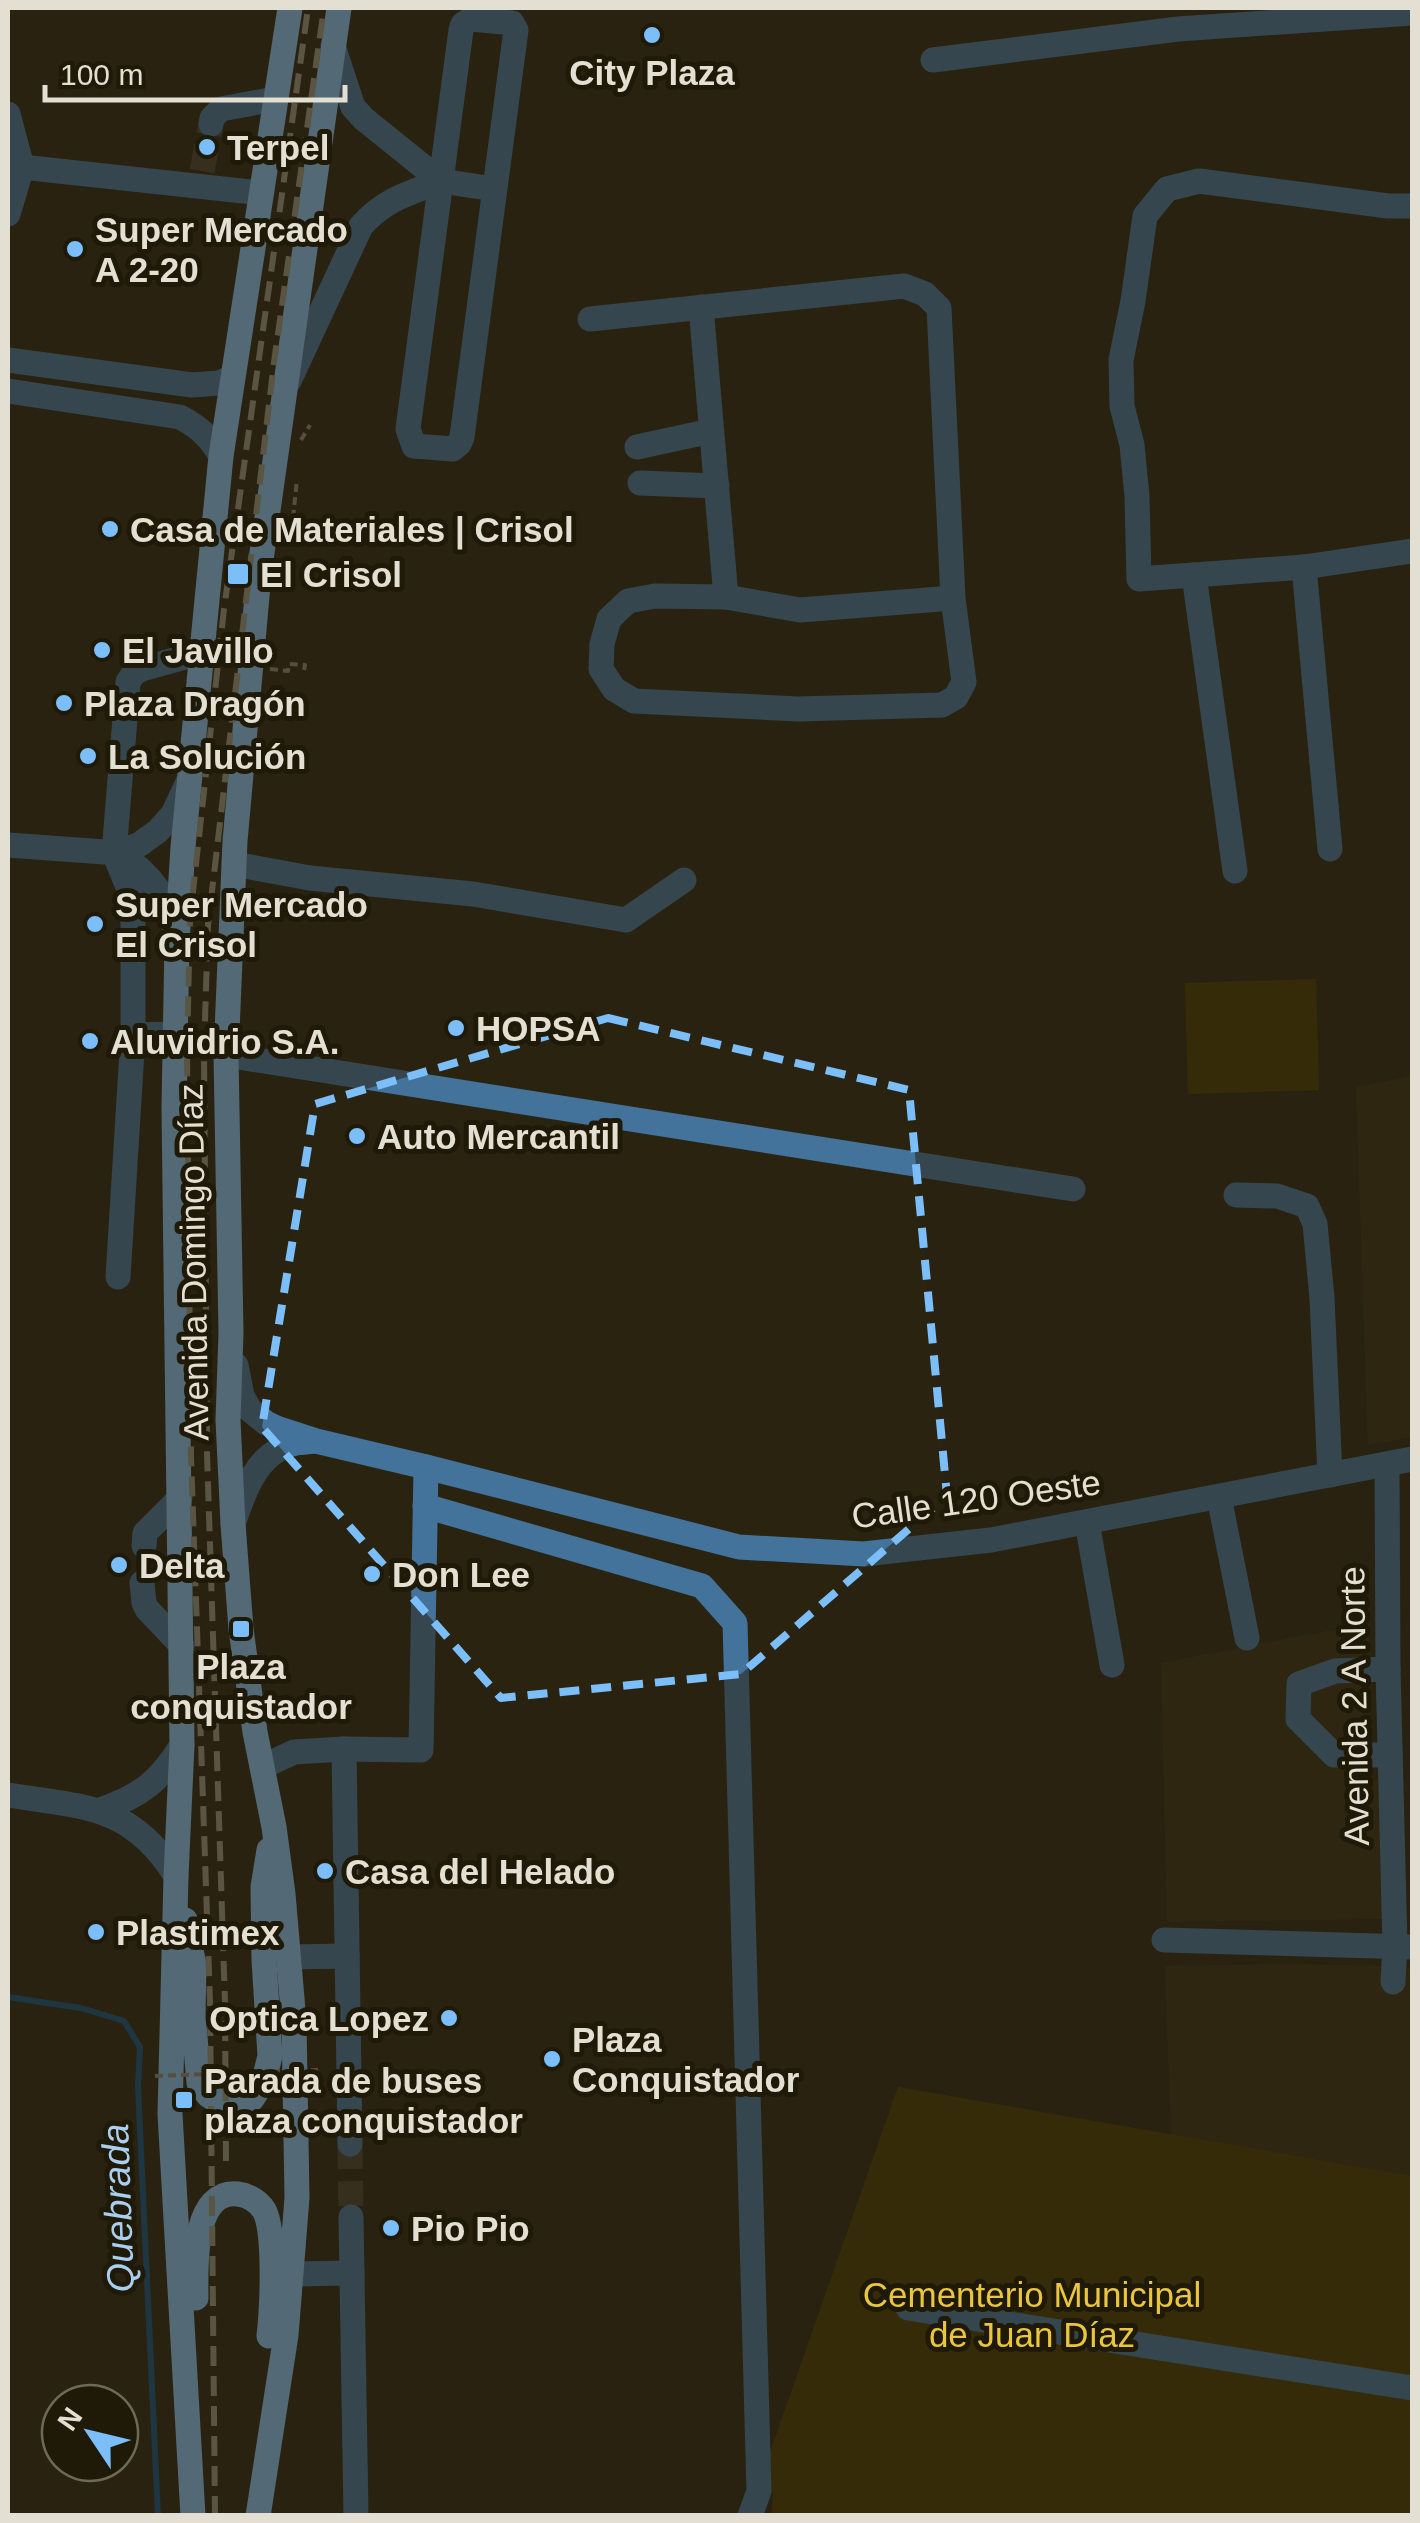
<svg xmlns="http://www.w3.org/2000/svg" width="1420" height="2523" viewBox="0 0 1420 2523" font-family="Arial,sans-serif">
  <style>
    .built { fill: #342c11 }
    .green { fill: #453701 }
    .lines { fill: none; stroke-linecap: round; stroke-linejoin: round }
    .stream { stroke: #114f7c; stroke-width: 6 }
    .minor-tunnel { stroke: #453f2d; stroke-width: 25; stroke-dasharray: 25 12; stroke-linecap: butt }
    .path { stroke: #898475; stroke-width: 4; stroke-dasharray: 8 5; stroke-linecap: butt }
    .minor { stroke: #43729a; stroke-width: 25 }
    .major { stroke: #86beef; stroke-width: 25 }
    .rail { stroke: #949080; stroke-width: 6; stroke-dasharray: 20 10; stroke-linecap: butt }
    .path-bridge { stroke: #898475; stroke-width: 4; stroke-dasharray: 8 5; stroke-linecap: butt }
    .marked { fill: none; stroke: #7bbef9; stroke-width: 8; stroke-dasharray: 20 12; stroke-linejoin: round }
    .poi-dot { fill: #7bbef9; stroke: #1f1a07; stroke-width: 4 }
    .labels { text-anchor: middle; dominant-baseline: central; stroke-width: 10; stroke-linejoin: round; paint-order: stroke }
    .poi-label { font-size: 35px; font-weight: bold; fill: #e3e0d3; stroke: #1f1a07; text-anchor: start }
    .street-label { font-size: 35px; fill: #e3e0d3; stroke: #1f1a07 }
    .park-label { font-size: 35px; fill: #e9c540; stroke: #1f1a07 }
    .water-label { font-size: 38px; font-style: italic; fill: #aaceef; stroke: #1f1a07 }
  </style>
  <rect width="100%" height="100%" fill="#292310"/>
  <!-- built -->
  <g class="built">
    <polygon points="1412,1076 1412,1437 1368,1445 1356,1087"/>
    <polygon points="1369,1623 1370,1780 1384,1781 1382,1919 1167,1922 1161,1663"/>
    <polygon points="1285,1964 1386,1966 1412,1969 1412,2176 1171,2135 1165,1966"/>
  </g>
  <!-- green -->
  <g class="green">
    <polygon points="1316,979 1319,1090 1188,1094 1185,983"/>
    <polygon points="898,2087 1412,2176 1412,2515 772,2515 773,2496 767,2461"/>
  </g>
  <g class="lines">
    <!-- stream -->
    <polyline class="stream" points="8,1997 81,2008 124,2021 140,2047 138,2086 158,2516"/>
    <!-- minor-tunnel -->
    <g class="minor-tunnel">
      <polyline points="202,171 211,124"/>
      <polyline points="350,2144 351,2217"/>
    </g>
    <!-- path -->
    <g class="path">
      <polyline points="301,440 310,425"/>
      <polyline points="297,543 292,528 297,479"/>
      <polyline points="270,669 288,671 289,664 305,665 304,670"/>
    </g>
    <!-- minor -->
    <g class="minor">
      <polygon points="471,19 512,23 516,30 462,437 459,444 453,449 414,446 408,429 461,30 463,24"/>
      <polyline points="333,46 353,107 364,119 441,181 494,189"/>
      <polyline points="933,60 1178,29 1412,13"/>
      <polyline points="8,114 22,167 8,214"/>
      <polyline points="211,124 212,118 221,109 275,99"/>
      <polyline points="22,167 261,193"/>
      <polyline points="1412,206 1388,206 1199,181 1167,189 1145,216 1133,301 1121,360 1122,406 1132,445 1137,496 1139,579 1304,567 1412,551"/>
      <polyline points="701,307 726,597"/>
      <polyline points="590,319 904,286 925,294 939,308 953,598 964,682 956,697 942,705 799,709 634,701 614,689 601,669 602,644 609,619 628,601 655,596 726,597 800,610 953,598"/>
      <polyline points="8,360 192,385 219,383 232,377"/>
      <path d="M 289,381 L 361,226 C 385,199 409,193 441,181"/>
      <path d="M 8,391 L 180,417 C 199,427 210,437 221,456"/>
      <polyline points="637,447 711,431"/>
      <polyline points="640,483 717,486"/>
      <polyline points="1304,567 1330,849"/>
      <polyline points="1194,575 1235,871"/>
      <polyline points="8,845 119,853 140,844 158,831 173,814 188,782"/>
      <path d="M 119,853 C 151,874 169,898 176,936"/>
      <polyline points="234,864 310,878 473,894 626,920 684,880"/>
      <polyline points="133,1035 175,1034"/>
      <polyline points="226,1055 1073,1189"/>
      <polyline points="1236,1195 1277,1196 1307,1206 1315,1224 1322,1298 1330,1475"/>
      <polyline points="118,1277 133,1035 133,899 114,853 128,682 134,673 142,669 203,652"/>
      <polyline points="236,1365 242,1396 250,1410 266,1423 279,1429 316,1441 426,1467 739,1547 864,1554 991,1540 1412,1459"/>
      <polyline points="1387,1464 1388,1669 1395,1946 1393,1982"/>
      <polyline points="1219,1497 1247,1638"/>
      <polyline points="425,1506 702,1586 735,1623 759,2491 750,2516"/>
      <polyline points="1087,1522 1112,1665"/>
      <path d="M 233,1524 C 244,1492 256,1454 292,1444 C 300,1442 309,1442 316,1441"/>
      <polyline points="144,1546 145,1533 180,1498"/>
      <polyline points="142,1583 144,1603 147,1609 182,1646"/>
      <polyline points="1388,1669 1335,1671 1299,1684 1298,1719 1334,1755 1390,1755"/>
      <polyline points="344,1749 350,2144"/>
      <polyline points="262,1767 294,1752 344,1749 421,1750 426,1467"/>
      <path d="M 8,1795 C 83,1807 131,1804 176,1876"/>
      <path d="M 100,1810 C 141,1796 160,1781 182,1745"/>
      <polyline points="1164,1940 1412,1947"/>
      <polyline points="288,1957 347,1956"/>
      <polyline points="351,2217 356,2516"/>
      <polyline points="291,2274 352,2273"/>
      <polyline points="908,2308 1412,2388"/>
    </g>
    <!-- major -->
    <g class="major">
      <polyline points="185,1920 194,1965 193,2014 199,2083 208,2095 221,2103 240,2104 252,2099 264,2080 270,2056 264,1960 263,1887 269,1850"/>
      <path d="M 196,2298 C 196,2270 191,2189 238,2194 C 248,2195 259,2202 264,2210 C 276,2232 272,2310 269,2336"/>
      <polyline points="193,2516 170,2114 176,1876 182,1745 174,1108 177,942 183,847 221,456 290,8"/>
      <polyline points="258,2516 286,2335 297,2198 294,2022 283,1894 274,1827 255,1732 241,1629 233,1524 228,1420 231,1333 226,1055 235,841 259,574 339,8"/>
    </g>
    <!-- rail -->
    <g class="rail">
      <polyline points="226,2161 225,2003 207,1453 204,1051 208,925 274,362 324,8"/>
      <polyline points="215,2516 210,2002 191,1456 187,1051 190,919 224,609 308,8"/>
    </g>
    <!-- path-bridge -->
    <polyline class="path-bridge" points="155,2076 318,2070"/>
  </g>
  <!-- marked area -->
  <path d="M0 0H1420V2523H0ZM 608,1018 L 909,1090 L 947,1496 L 741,1674 L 501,1698 L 262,1427 L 315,1104 Z" fill="#292310" fill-opacity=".55" fill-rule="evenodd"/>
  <path class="marked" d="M 608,1018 L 909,1090 L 947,1496 L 741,1674 L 501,1698 L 262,1427 L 315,1104 Z"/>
  <!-- markers -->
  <g class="poi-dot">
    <circle cx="652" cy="35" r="10"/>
    <circle cx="207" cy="147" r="10"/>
    <circle cx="75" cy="249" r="10"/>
    <circle cx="110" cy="529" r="10"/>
    <rect x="226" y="562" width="24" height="24" rx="5"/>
    <circle cx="102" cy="650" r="10"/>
    <circle cx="64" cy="703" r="10"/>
    <circle cx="88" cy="756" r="10"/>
    <circle cx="95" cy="924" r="10"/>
    <circle cx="456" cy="1028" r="10"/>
    <circle cx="90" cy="1041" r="10"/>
    <circle cx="357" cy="1136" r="10"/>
    <circle cx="119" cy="1565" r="10"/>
    <circle cx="372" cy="1574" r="10"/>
    <rect x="231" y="1619" width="20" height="20" rx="5"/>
    <circle cx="325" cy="1871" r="10"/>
    <circle cx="96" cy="1932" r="10"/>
    <circle cx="449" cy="2018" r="10"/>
    <circle cx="552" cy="2059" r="10"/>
    <rect x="174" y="2090" width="20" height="20" rx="5"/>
    <circle cx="391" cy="2228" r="10"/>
  </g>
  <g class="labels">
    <!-- poi labels -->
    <g class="poi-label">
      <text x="652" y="72" text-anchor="middle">City Plaza</text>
      <text x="227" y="147">Terpel</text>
      <text x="95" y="229">Super Mercado<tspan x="95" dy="40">A 2-20</tspan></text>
      <text x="130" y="529">Casa de Materiales | Crisol</text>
      <text x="260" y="574">El Crisol</text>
      <text x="122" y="650">El Javillo</text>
      <text x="84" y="703">Plaza Dragón</text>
      <text x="108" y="756">La Solución</text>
      <text x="115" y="904">Super Mercado<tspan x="115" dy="40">El Crisol</tspan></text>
      <text x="476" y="1028">HOPSA</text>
      <text x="110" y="1041">Aluvidrio S.A.</text>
      <text x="377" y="1136">Auto Mercantil</text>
      <text x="139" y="1565">Delta</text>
      <text x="392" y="1574">Don Lee</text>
      <text x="241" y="1666" text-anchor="middle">Plaza<tspan x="241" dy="40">conquistador</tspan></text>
      <text x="345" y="1871">Casa del Helado</text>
      <text x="116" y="1932">Plastimex</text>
      <text x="429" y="2018" text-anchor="end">Optica Lopez</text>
      <text x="572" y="2039">Plaza<tspan x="572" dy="40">Conquistador</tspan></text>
      <text x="204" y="2080">Parada de buses<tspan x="204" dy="40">plaza conquistador</tspan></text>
      <text x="411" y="2228">Pio Pio</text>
    </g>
    <!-- street labels -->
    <g class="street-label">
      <text transform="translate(193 1262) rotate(-91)">Avenida Domingo Díaz</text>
      <text transform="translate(976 1499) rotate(-8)">Calle 120 Oeste</text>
      <text transform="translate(1354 1706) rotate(-91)">Avenida 2 A Norte</text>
    </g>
    <!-- park labels -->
    <g class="park-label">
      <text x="1032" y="2294">Cementerio Municipal<tspan x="1032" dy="40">de Juan Díaz</tspan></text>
    </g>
    <!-- water labels -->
    <g class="water-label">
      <text transform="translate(118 2208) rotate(-92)">Quebrada</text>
    </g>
  </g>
  <!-- border -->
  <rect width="1420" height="2523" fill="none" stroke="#e3e0d3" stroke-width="20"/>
  <!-- north arrow -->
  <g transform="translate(90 2433) rotate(305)"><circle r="48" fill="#1f1a07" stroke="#6d6959" stroke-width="2.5"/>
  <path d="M0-8L18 38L0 25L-18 38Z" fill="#7bbef9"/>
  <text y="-15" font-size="28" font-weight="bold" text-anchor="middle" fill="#e3e0d3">N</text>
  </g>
  <!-- scale -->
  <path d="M45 85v15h300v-15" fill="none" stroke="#e3e0d3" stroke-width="5"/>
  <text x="60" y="85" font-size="30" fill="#e3e0d3" stroke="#1f1a07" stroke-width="8" paint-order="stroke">100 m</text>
</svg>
